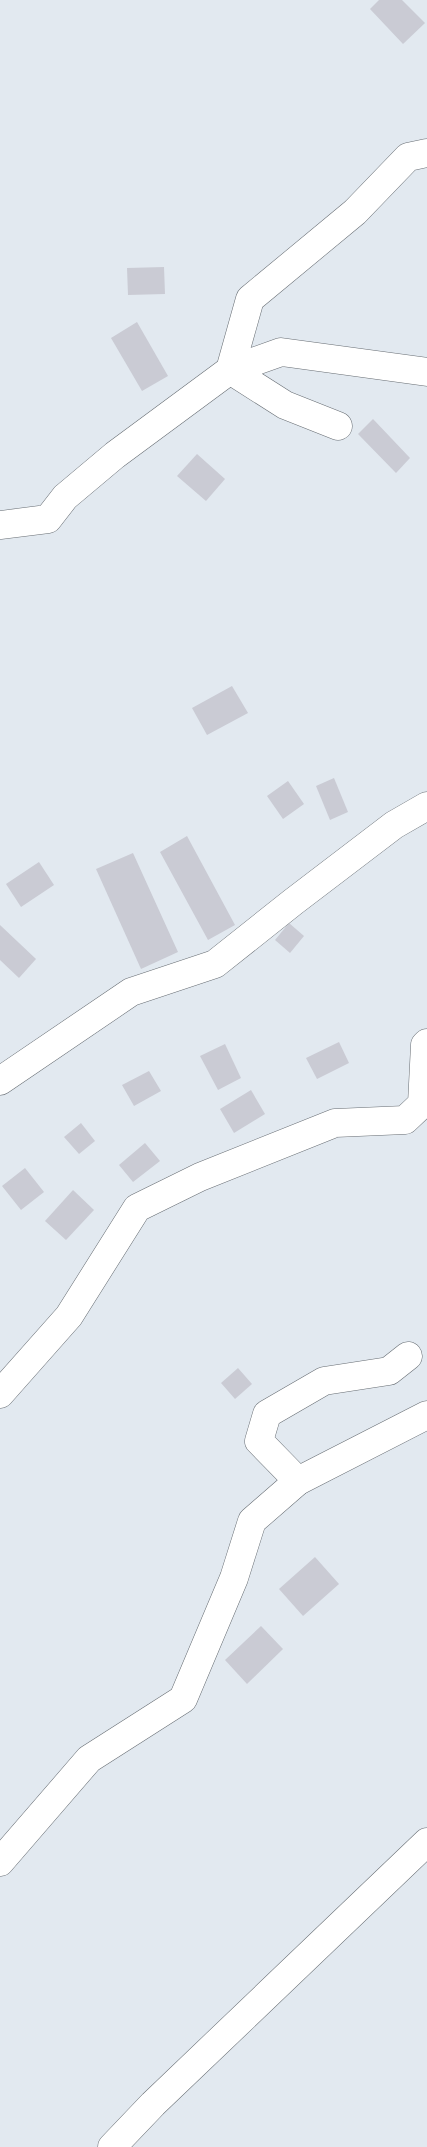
<svg xmlns="http://www.w3.org/2000/svg" width="427" height="2147" viewBox="0 0 427 2147" font-family="Rubik,sans-serif">
  <style>
    .building { fill: #cacbd4 }
    .lines { fill: none; stroke-linecap: round; stroke-linejoin: round }
    .minor-casing { stroke: #676d73; stroke-width: 29 }
    .minor { stroke: #fff; stroke-width: 28 }
  </style>
  <rect width="100%" height="100%" fill="#e2e9f0"/>
  <!-- building -->
  <g class="building">
    <polygon points="379,0 402,0 425,23 403,44 370,9"/>
    <polygon points="164,267 165,294 128,295 127,268"/>
    <polygon points="137,322 168,376 142,391 111,338"/>
    <polygon points="373,419 410,458 396,473 358,434"/>
    <polygon points="197,454 225,479 206,501 177,476"/>
    <polygon points="232,686 248,713 207,735 192,708"/>
    <polygon points="334,778 348,812 330,820 316,786"/>
    <polygon points="288,781 304,804 283,819 267,796"/>
    <polygon points="187,836 235,925 208,940 160,852"/>
    <polygon points="133,853 178,952 141,969 96,869"/>
    <polygon points="39,862 54,885 21,907 6,884"/>
    <polygon points="289,923 304,936 290,953 275,940"/>
    <polygon points="0,925 36,959 19,978 0,960"/>
    <polygon points="339,1042 349,1063 317,1079 306,1058"/>
    <polygon points="225,1044 241,1078 218,1090 200,1056"/>
    <polygon points="149,1071 161,1091 134,1106 122,1085"/>
    <polygon points="251,1090 265,1114 234,1133 220,1109"/>
    <polygon points="81,1123 95,1141 79,1154 64,1137"/>
    <polygon points="145,1143 160,1161 133,1182 119,1165"/>
    <polygon points="25,1168 44,1192 21,1210 2,1186"/>
    <polygon points="73,1190 94,1210 66,1240 45,1221"/>
    <polygon points="238,1368 252,1384 235,1399 221,1383"/>
    <polygon points="315,1557 339,1584 303,1616 279,1589"/>
    <polygon points="261,1626 283,1649 247,1684 225,1660"/>
  </g>
  <g class="lines">
    <defs>
      <g id="minor">
        <polyline points="338,426 285,405 230,370 281,352 427,372"/>
        <polyline points="0,525 48,519 65,497 115,455 230,370 250,299 355,212 408,157 427,153"/>
        <polyline points="0,1081 131,992 215,964 293,902 394,825 427,806"/>
        <polyline points="0,1394 69,1316 137,1208 200,1177 335,1123 405,1120 422,1104 425,1045 427,1043"/>
        <polyline points="298,1481 259,1441 267,1414 324,1381 389,1371 408,1356"/>
        <polyline points="0,1862 89,1759 183,1699 234,1578 252,1521 298,1481 427,1415"/>
        <polyline points="112,2147 153,2104 427,1842"/>
      </g>
    </defs>
    <!-- minor casing -->
    <use href="#minor" class="minor-casing"/>
    <!-- minor -->
    <use href="#minor" class="minor"/>
  </g>
</svg>
